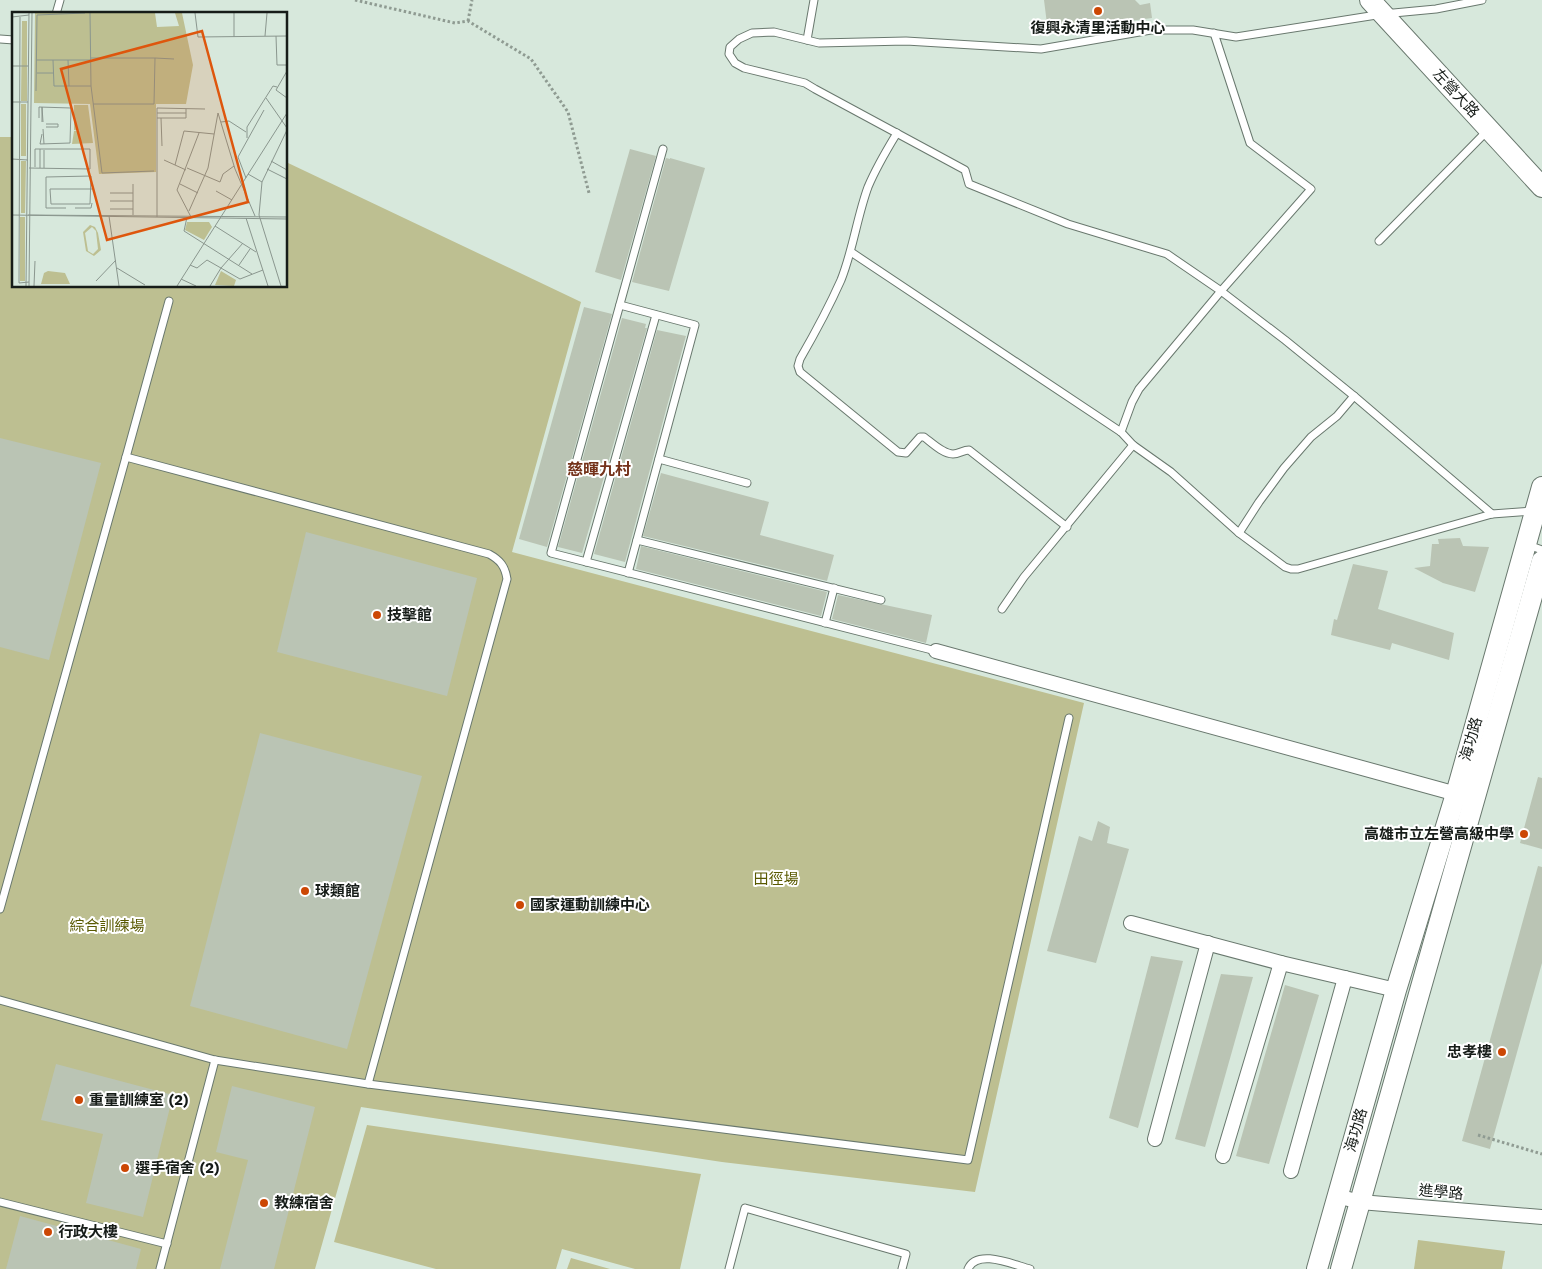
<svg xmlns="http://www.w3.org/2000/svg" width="1542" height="1269" viewBox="0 0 1542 1269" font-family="'Work Sans','Noto Sans TC',sans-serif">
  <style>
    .green { fill: #bdbf91 }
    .building { fill: #bac4b4 }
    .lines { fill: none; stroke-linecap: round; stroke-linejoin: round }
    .lane-casing { stroke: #69786e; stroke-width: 9 }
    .street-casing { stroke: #69786e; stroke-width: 16 }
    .secondary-casing { stroke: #69786e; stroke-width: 22 }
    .path { stroke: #8f9b92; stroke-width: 3; stroke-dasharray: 2.5 2.5; stroke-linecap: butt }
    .lane { stroke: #fff; stroke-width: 7 }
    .street { stroke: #fff; stroke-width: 14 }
    .secondary { stroke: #fff; stroke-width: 20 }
    .poi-dot { fill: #cc4704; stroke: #fff; stroke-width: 2 }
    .labels { text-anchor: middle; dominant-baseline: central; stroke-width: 4; stroke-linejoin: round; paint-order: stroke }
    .poi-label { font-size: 15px; font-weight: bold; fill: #161c18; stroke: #fff; text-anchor: start }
    .street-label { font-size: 15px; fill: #161c18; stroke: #fff }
    .park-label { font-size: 15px; fill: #595901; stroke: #fff }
    .neighbourhood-label { font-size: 16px; font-weight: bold; fill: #74321a; stroke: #fff }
    .inset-road { fill: none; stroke: #8a968e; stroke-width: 1 }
    .view { fill: #de560d; fill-opacity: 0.15; stroke: #de560d; stroke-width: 2.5 }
    .inset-edge { fill: none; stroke: #161c18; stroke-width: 2.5 }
  </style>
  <rect width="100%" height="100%" fill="#d7e8dc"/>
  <!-- green -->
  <g class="green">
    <polygon points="0,137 14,137 14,286 286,286 286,162 581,302 512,552 1084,703 975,1192 722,1162 361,1107 315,1269 0,1269"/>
    <polygon points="367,1125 701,1174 680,1269 635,1269 562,1249 556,1269 436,1269 334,1242"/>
    <polygon points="1418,1240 1505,1251 1502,1269 1414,1269"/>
    <polygon points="571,1258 610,1269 567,1269"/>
  </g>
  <!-- building -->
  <g class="building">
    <polygon points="1044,0 1135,0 1140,5 1150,3 1152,18 1048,32"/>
    <polygon points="630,149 656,156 621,280 595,272"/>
    <polygon points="666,158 670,159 670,158 705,168 669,291 632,282"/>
    <polygon points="584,307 612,314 547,547 519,539"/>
    <polygon points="622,318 646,324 645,328 647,328 582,553 558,547"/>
    <polygon points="657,330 686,336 625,562 594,554"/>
    <polygon points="0,438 101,463 49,660 0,647"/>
    <polygon points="661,473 769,502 760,535 834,555 827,581 643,536"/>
    <polygon points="306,532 477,578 447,696 277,652"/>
    <polygon points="1460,538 1463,546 1489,547 1475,592 1443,583 1414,568 1430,566 1432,544 1439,544 1438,539"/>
    <polygon points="641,546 827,592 821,616 636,569"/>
    <polygon points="1353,564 1388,571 1378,609 1454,633 1449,660 1392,643 1390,650 1331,635 1334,619 1337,620"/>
    <polygon points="838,595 932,615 926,643 832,619"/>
    <polygon points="260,733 422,776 347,1049 190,1006"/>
    <polygon points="1538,777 1542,778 1542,849 1520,843"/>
    <polygon points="1098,821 1110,827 1107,843 1129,849 1096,963 1047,951 1079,836 1092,841"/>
    <polygon points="1538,866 1542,867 1542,963 1490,1149 1462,1141"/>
    <polygon points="1151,956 1183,961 1138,1128 1109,1118"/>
    <polygon points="1221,974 1253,977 1205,1147 1175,1139"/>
    <polygon points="1285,985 1319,995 1269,1164 1236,1156"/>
    <polygon points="56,1064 173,1095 143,1217 86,1203 103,1134 41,1120"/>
    <polygon points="232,1086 315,1107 274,1269 220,1269 248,1160 216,1152"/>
    <polygon points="20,1216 141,1249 136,1269 6,1269"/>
  </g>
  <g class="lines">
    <defs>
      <g id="lane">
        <polyline points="1482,0 1436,9 1383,14 1236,37 1193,30 1151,30 1041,49 906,41 819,43 774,32 752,33 739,39 730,47 729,54 735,63 744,68 805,83 815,89 965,170 969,184 1068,224 1167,254 1221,291 1285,340 1354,396 1492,514"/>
        <polyline points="56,14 60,0"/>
        <polyline points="0,39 14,40"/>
        <polyline points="807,40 814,0"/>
        <path d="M 897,133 C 886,151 876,168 868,187 C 857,217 853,250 841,280 C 829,307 815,333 800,359 L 798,366 L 800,372 L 898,452 L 906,453 L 920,437 L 924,437 C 932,443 943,454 953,454 C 959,454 963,450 969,450 L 1067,527"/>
        <polyline points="663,149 551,553 936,651"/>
        <polyline points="1379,241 1487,131"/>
        <polyline points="851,252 1121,432 1133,445 1171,472 1239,533 1285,567 1291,569 1298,569 1492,514 1532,511"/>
        <polyline points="620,305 695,325 628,573"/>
        <polyline points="1121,432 1132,402 1139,389 1221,291 1311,189 1250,143 1214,33"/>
        <polyline points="126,457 169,301"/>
        <polyline points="659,459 747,483"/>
        <polyline points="1239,533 1259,502 1284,468 1311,437 1337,416 1354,396"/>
        <polyline points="637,540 881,600"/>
        <polyline points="1528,545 1542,550"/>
        <polyline points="586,562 656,315"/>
        <polyline points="1002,609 1024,577 1133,445"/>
        <polyline points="825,623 834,588"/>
        <path d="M 0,909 L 126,457 L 489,554 C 500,560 505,566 507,579 L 368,1084"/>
        <polyline points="0,1000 215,1060 368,1084 968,1160 1069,718"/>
        <polyline points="0,1202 167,1244"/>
        <polyline points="160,1269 215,1060"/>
        <polyline points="729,1269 745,1208 906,1254 902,1269"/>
        <path d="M 968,1269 C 977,1248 1014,1265 1030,1269"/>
      </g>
      <g id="street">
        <polyline points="936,651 1464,796"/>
        <polyline points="1131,923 1281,963 1396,990"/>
        <polyline points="1155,1139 1208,943"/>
        <polyline points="1223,1156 1281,963"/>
        <polyline points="1291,1171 1345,978"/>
        <polyline points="1337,1196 1360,1202 1542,1217"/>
      </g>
      <g id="secondary">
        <polyline points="1370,0 1542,187"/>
        <polyline points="1317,1269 1396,990 1456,794 1542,487"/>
        <polyline points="1341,1269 1542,561"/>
      </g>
    </defs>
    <!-- lane casing -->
    <use href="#lane" class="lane-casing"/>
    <!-- street casing -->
    <use href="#street" class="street-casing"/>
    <!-- secondary casing -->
    <use href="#secondary" class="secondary-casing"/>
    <!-- path -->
    <g class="path">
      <polyline points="355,0 455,23 468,21 531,59 568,112 589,193"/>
      <polyline points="468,21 472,0"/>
      <polyline points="1478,1135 1542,1154"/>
    </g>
    <!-- lane -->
    <use href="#lane" class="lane"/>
    <!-- street -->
    <use href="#street" class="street"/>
    <!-- secondary -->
    <use href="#secondary" class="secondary"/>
  </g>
  <!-- markers -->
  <g class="poi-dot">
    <circle cx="1098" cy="11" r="5"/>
    <circle cx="377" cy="615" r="5"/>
    <circle cx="1524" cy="834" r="5"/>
    <circle cx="305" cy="891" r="5"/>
    <circle cx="520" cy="905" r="5"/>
    <circle cx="1502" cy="1052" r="5"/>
    <circle cx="79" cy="1100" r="5"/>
    <circle cx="125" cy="1168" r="5"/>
    <circle cx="264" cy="1203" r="5"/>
    <circle cx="48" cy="1232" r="5"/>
  </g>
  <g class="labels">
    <!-- poi labels -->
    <g class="poi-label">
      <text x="1098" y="28" text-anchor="middle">復興永清里活動中心</text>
      <text x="387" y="615">技擊館</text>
      <text x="1514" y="834" text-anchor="end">高雄市立左營高級中學</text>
      <text x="315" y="891">球類館</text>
      <text x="530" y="905">國家運動訓練中心</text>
      <text x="1492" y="1052" text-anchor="end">忠孝樓</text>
      <text x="89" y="1100">重量訓練室 (2)</text>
      <text x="135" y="1168">選手宿舍 (2)</text>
      <text x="274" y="1203">教練宿舍</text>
      <text x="58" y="1232">行政大樓</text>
    </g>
    <!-- street labels -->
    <g class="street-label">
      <text transform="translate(1456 93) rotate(47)">左營大路</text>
      <text transform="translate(1471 739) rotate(-74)">海功路</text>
      <text transform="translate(1356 1130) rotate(-74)">海功路</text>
      <text transform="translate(1441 1192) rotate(5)">進學路</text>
    </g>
    <!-- park labels -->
    <g class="park-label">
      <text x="776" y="879">田徑場</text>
      <text x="107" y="926">綜合訓練場</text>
    </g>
    <!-- neighbourhood labels -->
    <g class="neighbourhood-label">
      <text x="599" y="469">慈暉九村</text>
    </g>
  </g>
  <!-- overview -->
  <g transform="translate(12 12)">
    <rect width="275" height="275" fill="#d7e8dc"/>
    <path d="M 23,1 L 143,1 L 145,15 L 167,14 L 163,1 L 170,1 L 181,53 L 174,92 L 144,92 L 144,160 L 87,162 L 78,92 L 22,91 ZM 10,9 L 15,9 L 15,89 L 9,89 ZM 9,92 L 14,92 L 14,144 L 9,144 ZM 62,93 L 76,93 L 81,131 L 60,132 L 62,119 L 68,119 L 62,118 ZM 9,149 L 14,149 L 13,201 L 9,201 ZM 8,205 L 13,205 L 13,269 L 8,269 ZM 175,210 L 197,210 L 200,215 L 192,228 L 173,218 ZM 78,213 L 83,215 L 86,221 L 89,238 L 82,244 L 74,239 L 71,220 ZM 80,215 L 84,219 L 86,237 L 81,242 L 76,239 L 73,221 ZM 36,259 L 53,261 L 58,272 L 29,272 L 32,261 ZM 209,259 L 224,268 L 222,274 L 203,273 Z" fill="#bdbf91" fill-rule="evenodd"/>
    <path class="inset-road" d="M 78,1 L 79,74 L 90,161 L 142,159M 183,1 L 186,25 L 275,24M 0,5 L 17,3M 8,5 L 7,271 L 17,270M 253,24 L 255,1M 264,24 L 265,53 L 275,53M 222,25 L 222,1M 79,46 L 143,46 L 142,92 L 81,92M 143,46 L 162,47M 24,48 L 79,48M 41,48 L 42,74 L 79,74M 56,48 L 57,74M 0,54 L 16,54M 275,59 L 264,78 L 275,86M 25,61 L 41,61M 24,79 L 25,3 L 73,1M 254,86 L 275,116M 0,90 L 16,90M 145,101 L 174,101M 27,106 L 27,95 L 59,96 L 58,131 L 28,132 L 30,122M 145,106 L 174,106 L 174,97M 149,106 L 150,134M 30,110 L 30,95 L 31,110M 209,110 L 217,109 L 234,120M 34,112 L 46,112 L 46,115 L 34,115M 31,117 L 32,132M 235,126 L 235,115 L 261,74 L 265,75M 0,147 L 16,148M 152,148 L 174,158M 259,149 L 275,158M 163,153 L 172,119 L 202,122M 23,155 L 23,137 L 28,137 L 28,156M 17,156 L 78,157 L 78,137 L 28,137M 32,156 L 32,138M 175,156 L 208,170 L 211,162 L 222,154M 255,157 L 275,167M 236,162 L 250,170M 234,166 L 226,145 L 252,98M 121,172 L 121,203M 168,172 L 186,181M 38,177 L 39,192 L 78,192 L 79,164 L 34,165 L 34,196 L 54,196M 38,177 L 80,177M 204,179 L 220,188M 98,181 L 121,181M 98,189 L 121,189M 63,196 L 79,196 L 80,191M 98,197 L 121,197M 177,199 L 196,156 L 206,101 L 223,157 L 243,204M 0,203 L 275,207M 16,203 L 275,205M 97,204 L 107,274M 145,205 L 145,96 L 193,97M 175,205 L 172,219 L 240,262M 179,205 L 165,178 L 187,121M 234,206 L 256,274M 203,214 L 244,240M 178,253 L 185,256 L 195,248 L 228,267 L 251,258M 227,253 L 238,237M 105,256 L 133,273M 169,267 L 184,274M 84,269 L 104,248M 14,274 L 17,1M 17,274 L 20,1M 22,274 L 23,249M 165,274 L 275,101M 198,274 L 209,256 L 231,231M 269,274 L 247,203 L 250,170 L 275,118"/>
    <path class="view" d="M 190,19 L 236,190 L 95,228 L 49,57 Z"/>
    <rect width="275" height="275" class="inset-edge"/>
  </g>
</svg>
